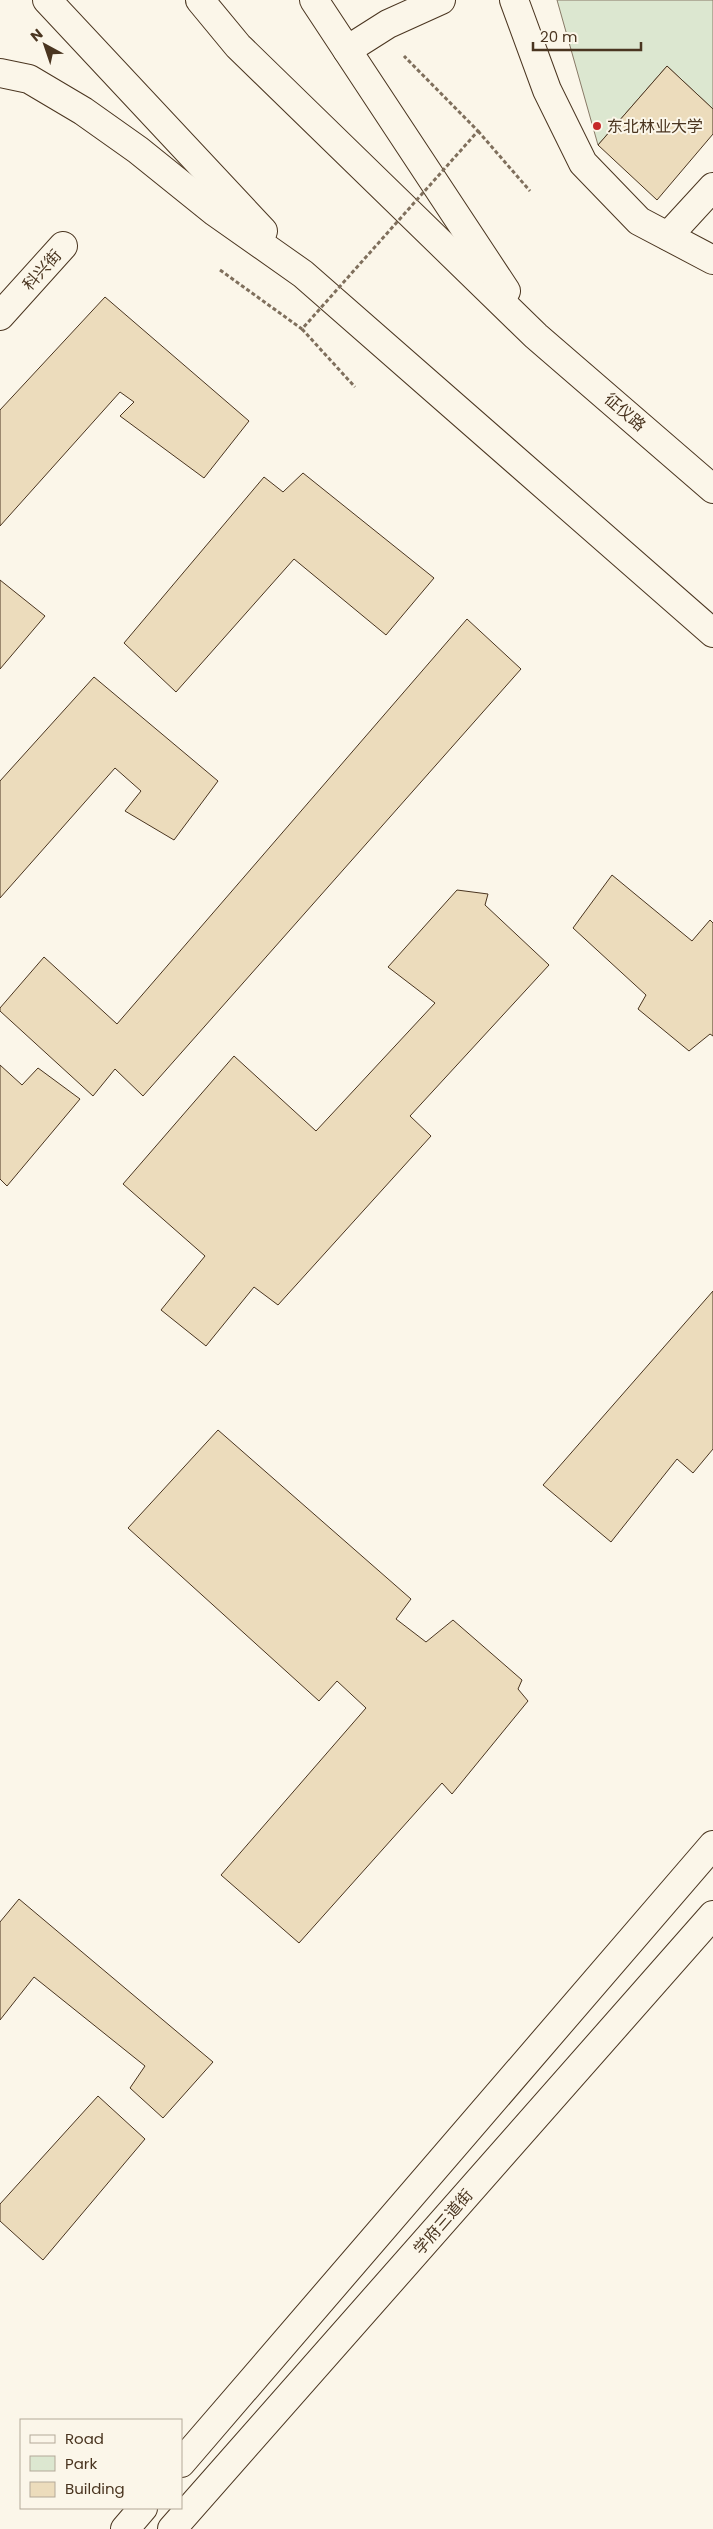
<svg xmlns="http://www.w3.org/2000/svg" width="713" height="2529" viewBox="0 0 713 2529" font-family="Poppins,'Noto Sans SC',sans-serif">
  <style>
    .green { fill: #dce7d0; stroke: #887966 }
    .building { fill: #ecdcbc; stroke: #4a3520 }
    .lines { fill: none; stroke-linecap: round; stroke-linejoin: round }
    .minor-casing { stroke: #4a3520; stroke-width: 30 }
    .major-casing { stroke: #4a3520; stroke-width: 30 }
    .path { stroke: #7f6f5c; stroke-width: 3; stroke-dasharray: 4 2.5; stroke-linecap: butt }
    .minor { stroke: #fbf6e9; stroke-width: 28 }
    .major { stroke: #fbf6e9; stroke-width: 28 }
    .path-bridge { stroke: #7f6f5c; stroke-width: 3; stroke-dasharray: 4 2.5; stroke-linecap: butt }
    .poi-dot { fill: #c62828; stroke: #fbf6e9; stroke-width: 2 }
    .labels { text-anchor: middle; dominant-baseline: central; stroke-width: 4; stroke-linejoin: round; paint-order: stroke }
    .poi-label { font-size: 16px; fill: #4a3520; stroke: #fbf6e9; text-anchor: start }
    .street-label { font-size: 16px; fill: #4a3520; stroke: #fbf6e9 }
  </style>
  <rect width="100%" height="100%" fill="#fbf6e9"/>
  <!-- green -->
  <polygon class="green" points="557,0 713,0 713,109 667,66 598,145"/>
  <!-- building -->
  <g class="building">
    <polygon points="667,66 713,109 713,134 657,200 598,145"/>
    <polygon points="105,297 249,421 204,478 120,416 134,402 120,392 0,526 0,410"/>
    <polygon points="303,473 434,578 386,635 294,559 176,692 124,643 264,477 283,492"/>
    <polygon points="0,580 45,616 0,669"/>
    <polygon points="467,619 521,669 143,1096 115,1069 93,1096 0,1011 0,1008 44,957 117,1024"/>
    <polygon points="94,677 218,781 174,840 125,811 141,791 115,768 0,898 0,781"/>
    <polygon points="612,875 692,941 710,920 713,923 713,1036 710,1034 689,1051 638,1009 646,995 573,928"/>
    <polygon points="457,890 488,894 485,905 549,965 410,1116 431,1136 278,1305 254,1287 206,1346 161,1310 205,1256 123,1184 234,1056 316,1131 435,1003 388,967"/>
    <polygon points="0,1065 22,1085 38,1068 80,1099 7,1186 0,1179"/>
    <polygon points="713,1291 713,1449 693,1473 677,1459 611,1542 543,1485"/>
    <polygon points="218,1430 411,1599 396,1619 426,1642 453,1620 522,1680 518,1689 528,1701 452,1794 442,1783 299,1943 221,1875 366,1708 337,1681 319,1701 128,1528"/>
    <polygon points="19,1899 213,2062 163,2118 130,2088 145,2066 34,1977 0,2020 0,1922"/>
    <polygon points="98,2096 145,2139 43,2260 0,2221 0,2204"/>
  </g>
  <g class="lines">
    <defs>
      <g id="minor">
        <polyline points="514,0 547,90 583,163 639,221 713,260"/>
        <polyline points="347,50 388,24 441,0"/>
        <polyline points="668,236 713,187"/>
        <polyline points="0,316 63,246"/>
      </g>
      <g id="major">
        <polyline points="47,0 263,231"/>
        <polyline points="200,0 238,46 536,336 713,489"/>
        <polyline points="314,0 506,291"/>
        <polyline points="0,73 29,79 83,111 138,150 215,212 303,274 713,633"/>
        <polyline points="181,2463 713,1845"/>
        <polyline points="125,2529 143,2508"/>
        <polyline points="172,2529 713,1915"/>
      </g>
    </defs>
    <!-- minor casing -->
    <use href="#minor" class="minor-casing"/>
    <!-- major casing -->
    <use href="#major" class="major-casing"/>
    <!-- path -->
    <g class="path">
      <polyline points="478,131 530,191"/>
      <polyline points="302,329 355,387"/>
    </g>
    <!-- minor -->
    <use href="#minor" class="minor"/>
    <!-- major -->
    <use href="#major" class="major"/>
    <!-- path-bridge -->
    <polyline class="path-bridge" points="220,270 302,329 478,131 404,56"/>
  </g>
  <!-- markers -->
  <circle class="poi-dot" cx="597" cy="126" r="5"/>
  <g class="labels">
    <!-- poi labels -->
    <g class="poi-label">
      <text x="607" y="126">东北林业大学</text>
    </g>
    <!-- street labels -->
    <g class="street-label">
      <text transform="translate(42 270) rotate(-48)">科兴街</text>
      <text transform="translate(625 412) rotate(41)">征仪路</text>
      <text transform="translate(443 2222) rotate(-49)">学府三道街</text>
    </g>
  </g>
  <!-- legend -->
  <rect x="20" y="2419" width="162" height="90" fill="#fbf6e9" stroke="#b4a999"/>
  <rect x="30" y="2435" width="25" height="8" fill="#fbf6e9" stroke="#b4a999"/>
  <text x="65" y="2444" font-size="15" fill="#4a3520">Road</text>
  <rect x="30" y="2456" width="25" height="15" fill="#dce7d0" stroke="#b4a999"/>
  <text x="65" y="2469" font-size="15" fill="#4a3520">Park</text>
  <rect x="30" y="2482" width="25" height="15" fill="#ecdcbc" stroke="#b4a999"/>
  <text x="65" y="2494" font-size="15" fill="#4a3520">Building</text>
  <!-- north arrow -->
  <g transform="translate(45 45) rotate(320)" stroke="#fbf6e9" stroke-width="4" paint-order="stroke">
  <path d="M0-4L9 19L0 12L-9 19Z" fill="#4a3520"/>
  <text y="-8" font-size="14" font-weight="bold" text-anchor="middle" fill="#4a3520">N</text>
  </g>
  <!-- scale -->
  <path d="M533 42v8h108v-8" fill="none" stroke="#4a3520" stroke-width="2.5"/>
  <text x="540" y="42" font-size="15" fill="#4a3520" stroke="#fbf6e9" stroke-width="4" paint-order="stroke">20 m</text>
</svg>
